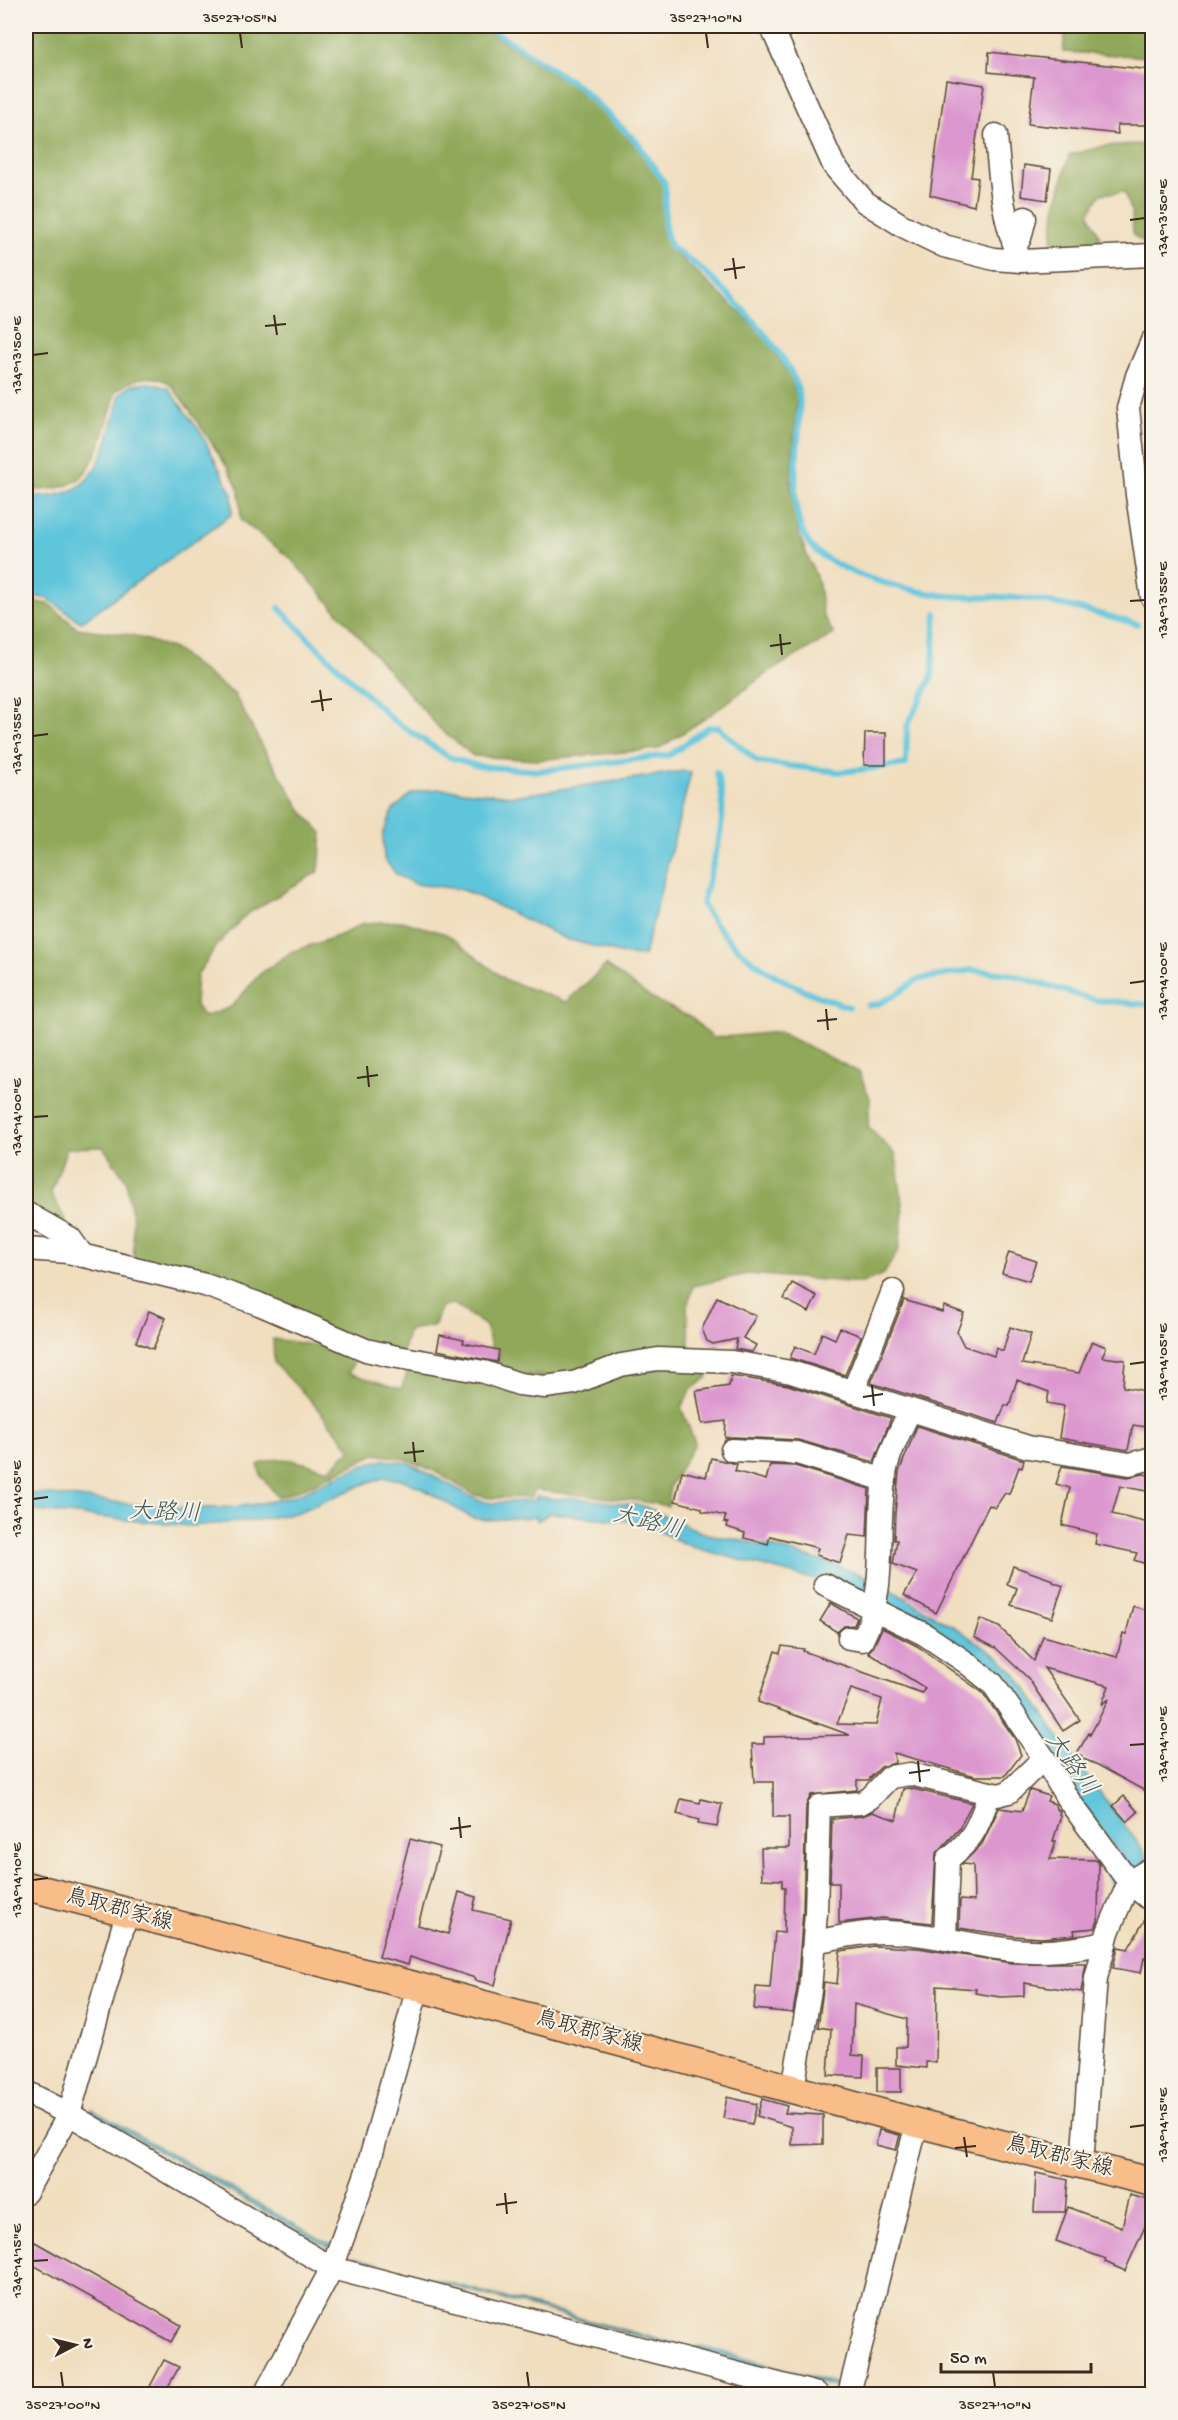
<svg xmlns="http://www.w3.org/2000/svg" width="1178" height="2420" viewBox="0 0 1178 2420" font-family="'Gochi Hand','Klee One',sans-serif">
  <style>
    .forest { fill: #90a85a; stroke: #66693c; stroke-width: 1.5 }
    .water { fill: #5ec5db; stroke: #4c787c; stroke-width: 1.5 }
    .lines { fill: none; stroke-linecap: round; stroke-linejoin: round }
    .stream { stroke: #5ec5db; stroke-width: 6 }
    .building { fill: #dc97cf; fill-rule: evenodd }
    .minor-casing { stroke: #564536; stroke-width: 25 }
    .major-casing { stroke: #564536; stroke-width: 31 }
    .minor { stroke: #fff; stroke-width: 22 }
    .major { stroke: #f8bd89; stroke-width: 28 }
    .ticks { fill: none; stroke: #3b2a1e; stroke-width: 2 }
    .labels { text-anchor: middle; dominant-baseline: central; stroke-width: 4.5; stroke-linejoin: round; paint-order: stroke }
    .street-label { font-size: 22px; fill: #3b2a1e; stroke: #f7f3e8 }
    .water-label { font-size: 24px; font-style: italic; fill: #465857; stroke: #f7f3e8 }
    .neatline { fill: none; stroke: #3b2a1e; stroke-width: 2 }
    .ticks-label { font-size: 15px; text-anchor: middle; fill: #3b2a1e }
  </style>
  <rect width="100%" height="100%" fill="#f7f3e8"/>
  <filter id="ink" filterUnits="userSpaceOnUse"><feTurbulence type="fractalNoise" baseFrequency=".0167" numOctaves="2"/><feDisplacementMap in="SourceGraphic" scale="12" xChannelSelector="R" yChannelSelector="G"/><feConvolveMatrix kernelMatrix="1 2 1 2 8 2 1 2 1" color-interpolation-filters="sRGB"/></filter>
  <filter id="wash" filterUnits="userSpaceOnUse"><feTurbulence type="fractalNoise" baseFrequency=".008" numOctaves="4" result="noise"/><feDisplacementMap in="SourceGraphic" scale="24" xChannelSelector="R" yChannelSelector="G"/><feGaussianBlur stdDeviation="1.35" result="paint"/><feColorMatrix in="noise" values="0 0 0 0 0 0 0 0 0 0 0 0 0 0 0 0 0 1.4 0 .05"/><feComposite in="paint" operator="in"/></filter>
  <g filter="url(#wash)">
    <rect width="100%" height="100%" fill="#f0debf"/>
    <!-- forest -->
    <g class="forest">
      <path d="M 26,26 L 480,26 L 577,88 L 637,144 L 664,185 L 663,229 L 670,248 L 763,334 L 791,377 L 797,396 L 791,487 L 799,535 L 819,584 L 823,615 L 834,634 L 770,671 L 706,718 L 658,749 L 536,760 L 473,756 L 440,729 L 290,558 L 241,520 C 240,511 241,498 238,488 C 234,475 176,387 167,382 C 148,372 131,380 116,391 C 110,413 97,469 76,481 C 61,489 42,491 26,489 Z"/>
      <polygon points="1066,26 1152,26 1152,57 1063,52"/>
      <polygon points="1132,144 1152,145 1152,244 1148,245 1133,235 1132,213 1124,192 1101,194 1089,213 1102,242 1051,249 1055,210 1069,155 1104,146"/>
      <polygon points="33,602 49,604 77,628 132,635 174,649 234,694 265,751 302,811 322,833 319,871 247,914 218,944 197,975 195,1004 204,1017 231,1007 260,974 291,952 341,935 364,923 402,921 446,934 506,980 566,1002 606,965 651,998 692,1018 713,1038 779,1032 859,1072 870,1098 868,1127 896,1155 903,1212 899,1249 884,1274 862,1283 747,1274 693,1286 687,1307 690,1355 577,1378 497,1372 486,1326 453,1304 442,1306 434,1326 409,1330 402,1353 134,1262 133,1221 126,1180 103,1147 67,1148 51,1193 65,1219 61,1228 26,1209 26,603"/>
      <path d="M 273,1339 L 314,1345 L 323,1343 L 358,1351 L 349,1373 L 401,1389 L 411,1363 L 480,1376 L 602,1376 L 701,1363 L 708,1377 L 691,1390 L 681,1407 L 695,1443 L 670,1486 L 668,1506 L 640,1501 L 534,1490 L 531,1497 L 490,1498 L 475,1495 L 434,1471 L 406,1459 L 375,1454 L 314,1484 L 278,1497 L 261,1476 L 258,1465 C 283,1452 303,1464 329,1470 L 351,1449 L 311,1401 L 274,1363 Z"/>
    </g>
    <!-- water -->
    <g class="water">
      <path d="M 149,383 L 168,388 L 201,433 L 232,494 L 232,514 L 81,622 C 60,610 52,593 26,597 L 26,495 C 98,507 106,448 120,394 L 132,385 Z"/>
      <polygon points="684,771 691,773 644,956 627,955 566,939 479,897 460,889 415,884 397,875 384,859 383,834 393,810 411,794 425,790 443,789 513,796"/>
      <path d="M 384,1460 L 409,1463 L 478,1500 L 490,1503 L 536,1500 L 536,1496 L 552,1499 L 574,1498 L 643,1506 L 703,1533 L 773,1547 L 829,1563 L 871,1578 L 959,1630 L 1000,1658 L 1018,1677 L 1065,1746 L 1141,1847 L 1152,1870 L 1152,1883 L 1131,1870 L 1085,1808 L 1004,1685 L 830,1584 L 692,1547 L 639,1522 L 550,1513 L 537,1521 L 536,1517 L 488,1520 L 472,1518 L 425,1490 L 404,1480 L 384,1478 L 369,1482 L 299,1512 L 252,1521 L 189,1526 L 26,1510 L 26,1493 C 108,1498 194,1520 277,1500 C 315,1492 346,1467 384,1460 Z"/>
      <polygon points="92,2109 331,2245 330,2248 90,2112"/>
      <polygon points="353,2257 691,2348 700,2346 840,2385 839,2388 699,2350 690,2350 353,2259"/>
    </g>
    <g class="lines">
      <!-- stream -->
      <g class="stream">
        <path d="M 486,26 L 578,86 L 637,142 L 665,184 L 665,229 L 671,247 C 707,268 794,354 799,395 C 804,440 776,524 821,555 C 854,577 901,589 940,595 C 972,599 1004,595 1036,600 C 1070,605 1104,615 1137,624"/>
        <polyline points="279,608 317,647 393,720 449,757 478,766 538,771 670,755 708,727 718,727 758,762 840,772 906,764 907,726 932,677 936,613"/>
        <path d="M 716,772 C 733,814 712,863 702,904 C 734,960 790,988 849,1007"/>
        <polyline points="868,1005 878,1004 898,993 916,980 973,970 1010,974 1094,1000 1152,1005"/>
        <polyline points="1109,1871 1113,1883"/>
      </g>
    </g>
    <g id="blocks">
      <!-- building -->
      <g class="building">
        <polygon points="989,52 1152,70 1152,125 1117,125 1118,134 1028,124 1034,77 988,72"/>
        <polygon points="946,79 984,85 971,177 978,178 974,206 930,195"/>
        <polygon points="1024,165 1051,169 1047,200 1021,196"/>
        <polygon points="865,733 886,733 886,765 864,765"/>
        <polygon points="1009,1252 1036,1261 1029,1281 1002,1273"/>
        <polygon points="792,1283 817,1296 809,1312 784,1299"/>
        <polygon points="717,1297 756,1316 743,1338 756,1345 752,1352 735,1349 737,1339 713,1344 707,1341 702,1329"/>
        <polygon points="904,1300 942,1312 944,1306 964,1313 957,1332 964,1346 994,1356 996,1348 1003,1351 1010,1327 1031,1334 1022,1364 1079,1373 1092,1341 1106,1347 1102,1357 1125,1360 1123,1387 1152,1392 1146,1427 1133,1425 1128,1450 1059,1438 1064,1406 1047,1403 1049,1392 1017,1380 1009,1406 1005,1405 998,1423 871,1383"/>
        <polygon points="149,1311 166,1318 153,1349 136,1342"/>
        <polygon points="840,1328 861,1336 845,1375 790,1358 795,1346 814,1354 822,1333 835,1339"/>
        <polygon points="440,1335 464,1340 463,1343 499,1350 497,1362 437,1350"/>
        <polygon points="731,1376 788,1385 891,1418 874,1462 798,1440 733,1437 725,1438 726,1421 702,1424 696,1391 729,1386"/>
        <polygon points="917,1426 1024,1460 1022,1468 1019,1467 1009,1494 1005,1493 995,1508 989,1505 936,1613 904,1595 917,1573 893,1564 897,1540 894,1540 895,1513 899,1472"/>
        <polygon points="711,1458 737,1464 735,1471 766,1480 770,1465 795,1466 869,1489 867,1537 849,1535 840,1563 816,1555 818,1548 770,1536 768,1544 744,1538 745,1533 727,1527 728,1523 724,1522 726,1516 702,1511 702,1508 675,1501 682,1471 706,1477"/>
        <polygon points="1062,1466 1128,1477 1144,1474 1152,1476 1152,1492 1120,1486 1112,1514 1148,1523 1152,1516 1152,1566 1134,1560 1137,1553 1095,1544 1097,1534 1062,1525 1070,1488 1056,1484"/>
        <polygon points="1013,1566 1053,1580 1053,1582 1063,1586 1052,1618 1011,1605 1017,1588 1007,1584"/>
        <polygon points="831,1603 857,1618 854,1625 844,1626 837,1632 820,1621"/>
        <polygon points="1133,1606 1152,1612 1152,1795 1098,1765 1081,1758 1082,1756 1077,1753 1089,1733 1090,1735 1109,1699 1102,1704 1109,1686 1044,1668 1080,1720 1063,1731 1028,1678 996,1648 974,1637 980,1619 999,1627 1034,1661 1043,1636 1117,1657 1123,1633 1126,1634"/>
        <path d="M 882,1628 L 917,1646 L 983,1693 L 1015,1739 L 1021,1755 L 1005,1776 L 975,1776 L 894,1753 L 895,1763 L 881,1767 L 868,1780 L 857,1780 L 857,1790 L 811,1795 L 806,1806 L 803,1911 L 797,1989 L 793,2013 L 754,2009 L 756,1987 L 770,1988 L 775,1932 L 784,1933 L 785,1887 L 782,1887 L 782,1880 L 762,1879 L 761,1848 L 789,1848 L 789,1817 L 773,1817 L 773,1782 L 754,1782 L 752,1744 L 764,1744 L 764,1737 L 850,1735 L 758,1702 L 775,1651 L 780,1653 L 782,1646 L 804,1649 L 803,1651 L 922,1693 L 925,1688 L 868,1652 L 874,1646 ZM 851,1689 L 882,1699 L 876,1725 L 837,1724 Z"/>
        <polygon points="909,1788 972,1803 959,1829 936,1854 932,1923 882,1918 839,1923 839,1883 830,1883 832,1819 862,1816 872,1812 896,1820 903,1789"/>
        <polygon points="1030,1790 1049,1796 1047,1801 1055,1804 1056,1809 1060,1811 1059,1814 1061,1816 1053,1841 1056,1841 1050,1859 1096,1860 1099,1864 1098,1921 1095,1928 1074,1930 1075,1935 1041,1938 1014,1936 959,1928 960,1900 974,1901 973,1865 962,1864 982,1844 999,1808 1022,1811"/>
        <polygon points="1124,1796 1138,1812 1127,1822 1113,1806"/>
        <polygon points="681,1799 700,1803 701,1799 722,1804 717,1827 698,1824 699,1820 677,1814"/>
        <polygon points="410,1839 440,1847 418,1925 448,1934 459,1892 476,1897 473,1910 511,1919 495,1985 474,1980 475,1978 410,1957 408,1965 379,1957"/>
        <polygon points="1148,1914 1152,1914 1152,1963 1144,1958 1141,1973 1113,1968 1118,1947 1128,1949"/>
        <polygon points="874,1946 918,1948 1012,1963 1086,1963 1081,1992 1024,1983 1024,1996 1000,1997 975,1993 976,1989 937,1986 936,2062 926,2062 926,2068 896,2065 896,2047 906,2047 907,2019 854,2004 852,2055 864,2056 863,2077 828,2075 831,2029 818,2027 824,1982 837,1984 840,1951"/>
        <rect x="877" y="2068" width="24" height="24"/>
        <polygon points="727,2097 757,2104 752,2124 723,2118"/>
        <polygon points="762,2099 787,2106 785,2113 823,2115 823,2144 792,2145 792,2127 757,2116"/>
        <polygon points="879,2130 900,2135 896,2150 876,2145"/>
        <polygon points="1036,2173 1068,2180 1065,2212 1034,2212"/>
        <polygon points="1130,2195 1152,2201 1147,2222 1125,2271 1105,2262 1106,2259 1056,2241 1068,2207 1122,2227"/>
        <polygon points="35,2242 181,2325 171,2342 26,2261"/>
        <polygon points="164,2360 179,2367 164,2394 146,2394"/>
      </g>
    </g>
  </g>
  <g filter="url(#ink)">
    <use href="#blocks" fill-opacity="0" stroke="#564536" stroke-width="1.5"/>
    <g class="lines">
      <defs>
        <g id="minor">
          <polyline points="771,26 834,166 865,202 903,226 944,246 994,259 1021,261 1152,255"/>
          <path d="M 996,135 C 1000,179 1002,221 1021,261"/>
          <polyline points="1015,247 1020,238 1025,218"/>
          <polyline points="1152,341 1137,376 1128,408 1137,495 1152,597"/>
          <polyline points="26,1213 70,1238 83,1256"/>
          <polyline points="26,1249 68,1252 205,1285 259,1304 366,1350 392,1356 484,1372 519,1384 545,1387 574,1383 621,1365 658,1359 732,1362 791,1372 1028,1447 1130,1464 1152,1458"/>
          <polyline points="853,1392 893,1291"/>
          <polyline points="732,1450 797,1453 885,1480"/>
          <polyline points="825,1585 924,1634 967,1663 993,1684 1044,1758 1067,1798 1129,1882 1152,1901"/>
          <path d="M 849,1638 L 862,1640 C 890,1587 874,1526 886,1469 C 890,1449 902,1428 910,1410"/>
          <path d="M 945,1939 L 948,1859 C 976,1837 978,1825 990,1793"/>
          <path d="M 814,1942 C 836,1938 859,1932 882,1932 C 933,1932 981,1950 1032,1951 C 1057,1952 1081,1948 1105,1943"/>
          <polyline points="793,2088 810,1991 816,1912 819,1806 861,1803 870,1798 890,1777 910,1774 998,1795 1009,1792 1044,1758"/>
          <polyline points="26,2092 69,2114 332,2268 817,2394"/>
          <polyline points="1082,2164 1096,1978 1108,1932 1129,1882 1152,1868"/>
          <polyline points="26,2192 69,2114 127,1913"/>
          <polyline points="265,2394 332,2268 366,2174 418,1987"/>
          <polyline points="849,2394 917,2123"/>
        </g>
        <polyline id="major" points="26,1886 418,1987 917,2123 1152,2182"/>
      </defs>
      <!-- minor casing -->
      <use href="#minor" class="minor-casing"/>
      <!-- major casing -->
      <use href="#major" class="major-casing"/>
      <!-- minor -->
      <use href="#minor" class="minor"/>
      <!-- major -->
      <use href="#major" class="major"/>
    </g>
  </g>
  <!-- ticks -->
  <path class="ticks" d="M 240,33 L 242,48M 706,33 L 708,48M 1130,220 L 1145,218M 733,258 L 736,279M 724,270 L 745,267M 274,315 L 277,335M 265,326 L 286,324M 33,355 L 48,353M 1130,601 L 1145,600M 780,634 L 782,655M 770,646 L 791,643M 320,690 L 323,711M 311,702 L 332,699M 33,736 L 48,734M 1130,983 L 1145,981M 826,1009 L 828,1030M 817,1021 L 837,1019M 367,1066 L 369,1087M 357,1078 L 378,1075M 33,1117 L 48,1116M 1130,1364 L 1145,1362M 872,1385 L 874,1406M 863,1397 L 883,1394M 413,1442 L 415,1462M 404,1453 L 424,1451M 33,1499 L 48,1497M 1130,1745 L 1145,1744M 918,1761 L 920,1782M 909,1773 L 930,1770M 459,1817 L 461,1838M 450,1829 L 471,1826M 33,1880 L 48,1878M 1130,2127 L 1145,2125M 964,2137 L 967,2157M 955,2148 L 976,2146M 505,2193 L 507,2214M 496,2205 L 517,2202M 33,2261 L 48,2260M 61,2372 L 63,2387M 527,2372 L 529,2387M 993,2372 L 995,2387"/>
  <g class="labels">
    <!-- street labels -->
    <g class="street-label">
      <text transform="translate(119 1911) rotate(15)">鳥取郡家線</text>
      <text transform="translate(589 2033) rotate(15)">鳥取郡家線</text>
      <text transform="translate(1059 2158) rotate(14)">鳥取郡家線</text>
    </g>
    <!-- water labels -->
    <g class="water-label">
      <text transform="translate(165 1514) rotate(2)">大路川</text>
      <text transform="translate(648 1524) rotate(14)">大路川</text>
      <text transform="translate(1070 1765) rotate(54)">大路川</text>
    </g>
  </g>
  <!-- margin -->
  <rect width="1178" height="2420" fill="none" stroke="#f7f3e8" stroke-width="66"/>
  <!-- north arrow -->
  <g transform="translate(75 2345) rotate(83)" stroke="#f7f3e8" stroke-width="4.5" paint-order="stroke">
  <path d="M0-4.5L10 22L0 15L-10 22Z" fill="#3b2a1e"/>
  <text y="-9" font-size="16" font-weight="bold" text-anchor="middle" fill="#3b2a1e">N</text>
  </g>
  <!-- scale -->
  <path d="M941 2363v9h150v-9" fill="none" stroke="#3b2a1e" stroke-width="3"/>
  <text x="950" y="2363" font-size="18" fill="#3b2a1e" stroke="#f7f3e8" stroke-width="4.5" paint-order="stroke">50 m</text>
  <rect x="33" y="33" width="1112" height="2354" class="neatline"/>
  <g class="ticks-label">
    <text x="240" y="22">35°27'05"N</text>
    <text x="706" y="22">35°27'10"N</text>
    <text transform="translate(1162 218) rotate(-90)" y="5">134°13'50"E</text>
    <text transform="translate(16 355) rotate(-90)" y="5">134°13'50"E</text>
    <text transform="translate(1162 600) rotate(-90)" y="5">134°13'55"E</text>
    <text transform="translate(16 736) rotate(-90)" y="5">134°13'55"E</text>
    <text transform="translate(1162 981) rotate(-90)" y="5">134°14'00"E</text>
    <text transform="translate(16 1117) rotate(-90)" y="5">134°14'00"E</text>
    <text transform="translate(1162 1362) rotate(-90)" y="5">134°14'05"E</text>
    <text transform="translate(16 1499) rotate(-90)" y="5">134°14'05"E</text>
    <text transform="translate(1162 1744) rotate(-90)" y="5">134°14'10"E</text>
    <text transform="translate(16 1880) rotate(-90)" y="5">134°14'10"E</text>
    <text transform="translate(1162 2125) rotate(-90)" y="5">134°14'15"E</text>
    <text transform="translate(16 2261) rotate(-90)" y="5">134°14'15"E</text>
    <text x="63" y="2409">35°27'00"N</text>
    <text x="529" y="2409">35°27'05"N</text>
    <text x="995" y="2409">35°27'10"N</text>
  </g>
</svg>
